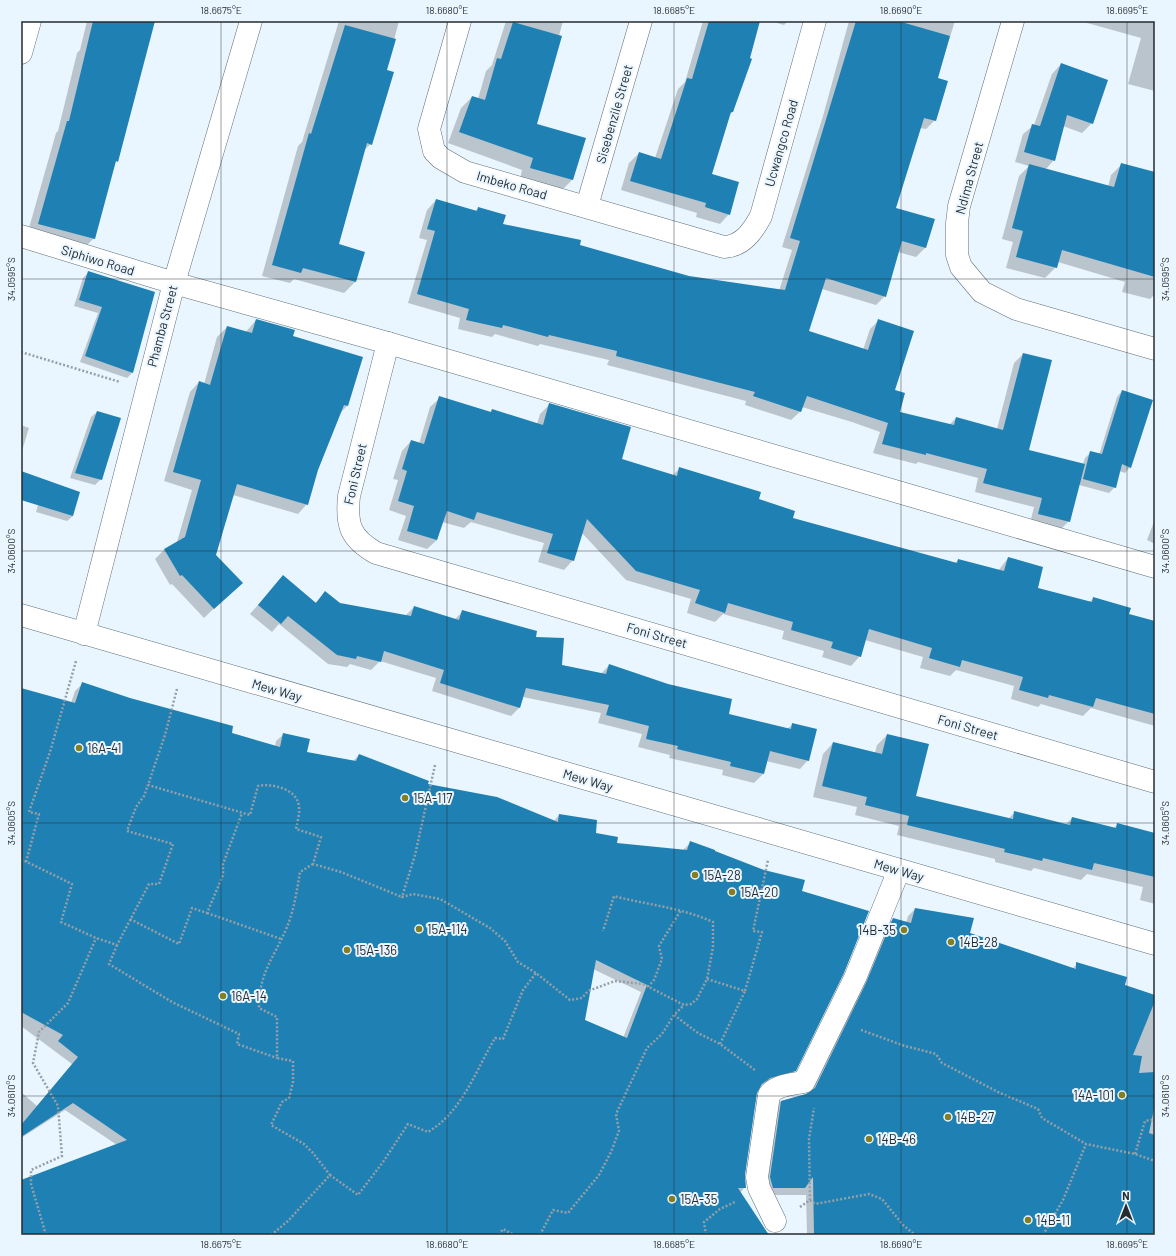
<svg xmlns="http://www.w3.org/2000/svg" width="1176" height="1256" viewBox="0 0 1176 1256" font-family="Barlow,sans-serif">
  <style>
    .shadow { fill: #0003; fill-rule: evenodd }
    .building { fill: #1f80b3; fill-rule: evenodd }
    .lines { fill: none; stroke-linecap: round; stroke-linejoin: round }
    .minor-casing { stroke: #606f78; stroke-width: 23 }
    .primary-casing { stroke: #606f78; stroke-width: 23 }
    .path { stroke: #959fa6; stroke-width: 2.5; stroke-dasharray: 2 2; stroke-linecap: butt }
    .minor { stroke: #fff; stroke-width: 22 }
    .primary { stroke: #fff; stroke-width: 22 }
    .ticks { fill: none; stroke: #252b2f; stroke-width: 1; stroke-opacity: 0.45 }
    .poi-dot { fill: #837d24; stroke: #e9f6ff; stroke-width: 1.5 }
    .labels { text-anchor: middle; dominant-baseline: central; stroke-width: 4; stroke-linejoin: round; paint-order: stroke }
    .street-label { font-size: 13px; fill: #252b2f; stroke: #e9f6ff }
    .poi-label { font-size: 13px; fill: #252b2f; stroke: #e9f6ff; text-anchor: start }
    .neatline { fill: none; stroke: #252b2f; stroke-width: 1.5 }
    .ticks-label { font-size: 10px; text-anchor: middle; fill: #252b2f }
  </style>
  <rect width="100%" height="100%" fill="#e9f6ff"/>
  <!-- shadow -->
  <g class="shadow">
    <polygon points="87,21 153,21 94,238 83,249 27,235 56,133 58,131 77,53 80,50"/>
    <polygon points="339,21 399,21 386,70 371,144 363,151 337,245 355,282 344,293 294,279 290,283 262,276 298,146 302,142"/>
    <polygon points="506,21 563,21 535,125 573,179 561,191 520,179 522,170 448,143 461,108 472,97 478,99 486,71 492,65"/>
    <polygon points="703,21 759,21 733,112 729,115 710,175 729,214 720,224 696,217 697,213 621,190 629,163 639,153 655,158 678,89 685,82"/>
    <polygon points="770,21 788,21 784,25"/>
    <polygon points="849,21 955,21 937,78 935,120 926,129 920,128 895,209 933,220 925,248 916,257 898,252 885,296 876,305 822,289 808,331 863,350 870,329 879,320 898,412 949,425 956,418 997,429 1014,363 1023,354 1028,451 1083,464 1085,458 1090,453 1099,455 1117,397 1122,391 1130,467 1125,473 1119,471 1115,487 1109,493 1079,485 1069,521 1060,530 1030,523 1034,507 975,492 978,478 918,462 916,464 873,453 880,432 852,422 802,407 801,411 791,420 745,405 746,401 607,365 609,360 540,344 538,346 495,334 492,337 458,329 460,318 408,303 427,240 419,238 427,210 436,200 475,211 479,208 502,225 689,277 779,291 792,250 782,247 823,116"/>
    <polygon points="1080,21 1155,21 1155,91 1128,84 1141,38"/>
    <polygon points="1061,64 1092,123 1082,133 1063,126 1054,160 1045,170 1108,187 1111,175 1122,164 1155,173 1155,294 1150,299 1122,292 1125,282 1058,262 1056,267 1045,278 1006,268 1013,242 1002,239 1019,176 1029,166 1015,162 1023,134 1034,125 1052,74"/>
    <polygon points="88,273 132,373 127,378 80,362 98,313 74,306 83,278"/>
    <polygon points="256,320 292,336 347,406 340,413 317,470 307,504 298,514 233,495 215,556 231,592 204,618 172,584 170,585 155,559 164,550 177,542 192,490 164,481 190,392 199,382 204,384 217,337 227,327 245,333"/>
    <polygon points="440,398 489,413 492,410 537,424 540,414 550,404 621,460 673,475 680,468 757,500 791,518 955,563 958,560 998,571 1008,558 1037,588 1089,602 1093,599 1128,615 1155,622 1155,726 1091,708 1083,716 1041,704 1038,707 1011,699 1014,686 956,670 950,676 920,668 923,657 865,640 860,656 851,666 822,657 824,651 782,639 784,631 723,614 715,622 687,613 691,599 626,580 582,533 573,560 564,570 538,562 544,543 471,522 464,528 442,522 437,540 427,549 398,540 406,516 389,510 398,480 393,479 402,451 411,441 419,444 430,407"/>
    <polygon points="97,412 101,479 95,485 70,478 91,417"/>
    <polygon points="21,425 29,428 21,454"/>
    <polygon points="42,491 73,516 67,521 36,512"/>
    <polygon points="1155,519 1155,544 1147,540"/>
    <polygon points="283,576 315,603 325,593 339,604 405,616 414,607 454,620 463,611 535,637 561,665 601,674 609,665 727,715 787,729 793,724 808,760 800,769 766,761 763,774 754,783 722,775 723,770 669,758 670,755 638,747 642,734 598,723 601,713 523,697 520,707 511,716 432,691 436,678 380,661 371,670 350,664 347,667 328,664 279,624 272,632 250,614"/>
    <path d="M 82,684 L 275,747 L 276,741 L 284,734 L 306,753 L 353,761 L 359,755 L 427,784 L 554,821 L 559,815 L 616,844 L 683,850 L 690,843 L 800,892 L 795,1070 L 787,1078 L 766,1082 L 758,1087 L 756,1093 L 744,1175 L 745,1187 L 740,1193 L 766,1232 L 772,1235 L 21,1235 L 21,1181 L 117,1145 L 65,1110 L 21,1138 L 21,1092 L 37,1106 L 72,1064 L 21,1026 L 21,689 L 71,703 L 75,691 ZM 593,969 L 641,992 L 623,1038 L 584,1021 Z"/>
    <polygon points="887,735 915,796 1008,819 1015,812 1065,825 1072,818 1114,828 1118,824 1155,838 1155,904 1140,900 1143,887 1087,874 1081,880 1034,868 1031,871 995,862 995,859 897,835 899,826 855,815 857,807 813,797 823,754 833,743 875,753 877,745"/>
    <polygon points="915,909 969,934 1072,969 1077,964 1124,985 1155,997 1155,1235 807,1235 806,1195 766,1195 774,1109 781,1101 810,1093 859,992 886,926 893,919 906,923 908,916"/>
  </g>
  <!-- building -->
  <g class="building">
    <polygon points="93,21 155,21 118,162 116,161 95,239 38,224 67,121 69,121"/>
    <polygon points="709,21 760,21 750,58 752,59 733,112 731,112 712,174 739,182 730,215 705,207 706,203 630,181 639,152 661,159 687,78 692,79"/>
    <polygon points="856,21 898,21 950,36 938,78 948,81 936,121 924,118 896,208 935,219 926,248 902,241 886,297 826,278 809,331 868,350 878,319 914,331 895,390 905,393 900,412 954,425 956,417 1003,430 1023,353 1052,360 1029,450 1085,464 1070,522 1038,514 1042,498 983,483 987,469 926,453 926,455 882,444 888,423 807,396 801,412 753,396 755,392 616,356 617,351 549,335 548,337 503,325 502,328 466,320 469,309 417,294 435,231 427,229 436,199 477,211 478,207 506,215 503,224 581,240 580,245 689,276 785,290 800,241 790,238"/>
    <polygon points="513,22 562,36 537,124 586,138 573,180 530,168 533,158 459,132 472,96 485,100 497,58 501,59"/>
    <polygon points="345,25 396,39 387,70 394,72 372,145 367,143 339,244 365,252 356,282 303,268 301,273 272,265 309,133 311,134"/>
    <polygon points="1061,63 1108,80 1093,124 1067,115 1055,161 1024,152 1032,124 1040,126"/>
    <polygon points="1121,163 1155,172 1155,277 1062,250 1057,268 1016,257 1023,231 1012,228 1029,164 1114,187"/>
    <polygon points="88,271 155,292 133,373 85,356 102,307 79,300"/>
    <polygon points="256,319 295,330 293,336 363,357 348,406 344,405 318,470 308,505 237,484 216,555 243,583 214,609 182,575 180,576 164,549 185,537 201,480 173,472 199,381 210,385 227,326 252,333"/>
    <polygon points="1122,390 1153,400 1131,468 1122,464 1116,488 1083,479 1090,451 1102,454"/>
    <polygon points="439,396 491,412 492,409 543,425 549,403 631,427 622,459 677,476 679,467 761,492 759,499 795,511 793,518 957,563 958,559 1004,571 1008,557 1043,567 1038,588 1092,602 1093,597 1131,608 1129,614 1155,621 1155,714 1096,698 1093,707 1049,695 1048,698 1019,690 1023,677 962,660 960,667 929,658 932,648 869,629 861,657 831,648 833,642 791,630 793,622 728,603 725,613 695,603 700,590 636,571 587,519 574,561 547,553 553,534 477,512 474,520 447,511 437,540 407,531 414,506 398,501 407,471 402,469 411,440 424,444"/>
    <polygon points="97,411 121,418 102,480 75,473"/>
    <polygon points="21,471 80,492 73,516 21,500"/>
    <polygon points="283,575 316,603 325,591 340,603 411,616 414,606 459,620 462,610 537,631 536,637 564,638 562,665 606,674 609,664 668,684 732,699 729,714 791,729 792,723 817,729 809,761 770,751 764,774 730,766 731,762 677,749 678,746 646,739 649,726 606,715 609,705 526,688 520,708 440,683 444,670 384,651 381,662 357,656 356,659 337,655 288,616 281,624 258,605"/>
    <path d="M 82,682 L 130,698 L 233,726 L 232,733 L 280,747 L 283,733 L 310,739 L 307,752 L 356,761 L 359,754 L 429,781 L 428,784 L 497,797 L 558,822 L 559,814 L 597,820 L 596,833 L 618,837 L 617,843 L 687,850 L 690,841 L 715,850 L 715,851 L 764,870 L 805,880 L 802,891 L 869,911 L 844,973 L 796,1071 L 770,1078 L 762,1084 L 757,1093 L 745,1175 L 746,1188 L 738,1188 L 769,1235 L 21,1235 L 21,1180 L 127,1140 L 73,1103 L 21,1137 L 21,1125 L 78,1057 L 58,1041 L 63,1035 L 21,1012 L 21,688 L 75,703 ZM 596,960 L 647,985 L 627,1038 L 585,1020 Z"/>
    <polygon points="887,734 929,744 916,796 1013,819 1014,811 1070,825 1072,817 1116,828 1117,823 1155,833 1155,877 1094,863 1092,870 1043,858 1042,861 1004,852 1005,849 907,825 909,816 865,805 867,797 822,786 833,742 882,754"/>
    <polygon points="915,908 974,918 970,933 1076,969 1076,962 1127,977 1125,985 1155,995 1155,1001 1133,1055 1142,1056 1139,1073 1155,1072 1155,1104 1149,1133 1155,1135 1155,1235 814,1235 813,1177 805,1188 773,1188 770,1177 781,1101 806,1094 815,1088 866,983 893,918 911,923"/>
  </g>
  <g class="lines">
    <defs>
      <g id="minor">
        <path d="M 460,21 L 429,129 L 434,151 L 441,158 L 465,172 L 724,247 C 743,246 753,231 761,216 L 815,21"/>
        <polyline points="1013,21 959,206 957,223 957,255 961,267 982,292 1016,309 1155,349"/>
        <polyline points="21,53 30,21"/>
        <polyline points="587,206 641,21"/>
        <polyline points="21,236 174,283 388,343 1155,567"/>
        <path d="M 388,343 L 349,496 C 346,525 350,538 376,553 L 1155,782"/>
        <polyline points="84,634 174,283 251,21"/>
        <path d="M 775,1221 L 759,1188 L 757,1177 L 769,1095 C 775,1085 793,1084 804,1082 L 855,978 L 899,870"/>
      </g>
      <polyline id="primary" points="21,615 1155,944"/>
    </defs>
    <!-- minor casing -->
    <use href="#minor" class="minor-casing"/>
    <!-- primary casing -->
    <use href="#primary" class="primary-casing"/>
    <!-- path -->
    <g class="path">
      <polyline points="21,352 120,382"/>
      <path d="M 177,689 L 165,735 L 148,785 L 250,815 L 258,786 C 272,783 298,789 299,807 C 300,814 297,822 296,829 L 321,837 L 313,864 L 341,872 L 402,897"/>
      <polyline points="435,765 415,855 402,897 413,894 440,899 490,928 505,941 518,962 536,973"/>
      <polyline points="21,859 72,884 61,922 96,938 117,945 149,884 159,884 173,844 127,831 136,807 144,796 148,785"/>
      <polyline points="26,862 39,814 29,812 50,752 76,661"/>
      <path d="M 313,864 L 300,872 C 297,890 294,910 287,927 C 274,958 259,972 259,1008 L 277,1017 L 277,1058 L 293,1061 L 293,1082 L 289,1098 L 282,1102 L 271,1125 L 304,1144 L 313,1153 L 330,1175"/>
      <polyline points="207,913 281,939"/>
      <polyline points="130,919 179,944 192,908 207,913 223,875 223,864 242,813"/>
      <polyline points="117,945 109,964 172,1002 239,1034 237,1044 277,1058"/>
      <polyline points="707,979 745,991 762,932 753,931 768,860"/>
      <polyline points="648,987 654,980 662,959 659,946 681,910"/>
      <polyline points="674,1015 698,1033 720,1044 755,1070"/>
      <polyline points="861,1030 905,1046 936,1054 942,1063 1000,1093 1038,1109 1042,1118 1086,1144 1135,1154 1155,1161"/>
      <polyline points="720,1044 745,991"/>
      <polyline points="1135,1154 1145,1121 1155,1119"/>
      <polyline points="810,1200 815,1204 869,1194 882,1199 903,1225 915,1235"/>
      <polyline points="800,1207 810,1200 809,1139 814,1108"/>
      <polyline points="46,1235 31,1184 31,1170 62,1156 58,1106 33,1063 39,1032 68,1003 96,938"/>
      <path d="M 271,1235 L 288,1221 L 330,1175 L 358,1195 L 383,1162 L 408,1124 L 428,1132 C 462,1112 476,1070 495,1038 L 503,1039 L 523,990 L 536,973 L 570,1000 L 582,998 L 588,991 L 615,981 L 643,984 L 684,1005 L 691,1004 L 697,999 L 707,979 L 713,947 L 713,922 C 680,907 647,905 614,896 L 603,931"/>
      <polyline points="499,1235 503,1229 514,1235"/>
      <polyline points="540,1235 553,1210 568,1213 599,1175 611,1152 619,1131 616,1114 647,1048 662,1034 674,1015 684,1005"/>
      <polyline points="706,1235 704,1222 720,1209 735,1202"/>
      <polyline points="1043,1235 1063,1200 1086,1144"/>
    </g>
    <!-- minor -->
    <use href="#minor" class="minor"/>
    <!-- primary -->
    <use href="#primary" class="primary"/>
  </g>
  <!-- ticks -->
  <path class="ticks" d="M 221,21 L 221,1235M 447,21 L 447,1235M 674,21 L 674,1235M 901,21 L 901,1235M 1127,21 L 1127,1235M 21,279 L 1155,279M 21,551 L 1155,551M 21,823 L 1155,823M 21,1096 L 1155,1096"/>
  <!-- markers -->
  <g class="poi-dot">
    <circle cx="79" cy="748" r="4"/>
    <circle cx="405" cy="798" r="4"/>
    <circle cx="695" cy="875" r="4"/>
    <circle cx="732" cy="892" r="4"/>
    <circle cx="419" cy="929" r="4"/>
    <circle cx="904" cy="930" r="4"/>
    <circle cx="951" cy="942" r="4"/>
    <circle cx="347" cy="950" r="4"/>
    <circle cx="223" cy="996" r="4"/>
    <circle cx="1122" cy="1095" r="4"/>
    <circle cx="948" cy="1117" r="4"/>
    <circle cx="869" cy="1139" r="4"/>
    <circle cx="672" cy="1199" r="4"/>
    <circle cx="1028" cy="1220" r="4"/>
  </g>
  <g class="labels">
    <!-- street labels -->
    <g class="street-label">
      <text transform="translate(614 114) rotate(-74)">Sisebenzile Street</text>
      <text transform="translate(781 143) rotate(-74)">Ucwangco Road</text>
      <text transform="translate(969 178) rotate(-75)">Ndima Street</text>
      <text transform="translate(512 185) rotate(16)">Imbeko Road</text>
      <text transform="translate(98 260) rotate(17)">Siphiwo Road</text>
      <text transform="translate(162 326) rotate(-75)">Phamba Street</text>
      <text transform="translate(355 474) rotate(-77)">Foni Street</text>
      <text transform="translate(657 635) rotate(16)">Foni Street</text>
      <text transform="translate(277 690) rotate(16)">Mew Way</text>
      <text transform="translate(968 727) rotate(16)">Foni Street</text>
      <text transform="translate(588 780) rotate(16)">Mew Way</text>
      <text transform="translate(899 870) rotate(16)">Mew Way</text>
    </g>
    <!-- poi labels -->
    <g class="poi-label">
      <text x="87" y="748">16A-41</text>
      <text x="413" y="798">15A-117</text>
      <text x="703" y="875">15A-28</text>
      <text x="740" y="892">15A-20</text>
      <text x="427" y="929">15A-114</text>
      <text x="896" y="930" text-anchor="end">14B-35</text>
      <text x="959" y="942">14B-28</text>
      <text x="355" y="950">15A-136</text>
      <text x="231" y="996">16A-14</text>
      <text x="1114" y="1095" text-anchor="end">14A-101</text>
      <text x="956" y="1117">14B-27</text>
      <text x="877" y="1139">14B-46</text>
      <text x="680" y="1199">15A-35</text>
      <text x="1036" y="1220">14B-11</text>
    </g>
  </g>
  <!-- border -->
  <rect width="1176" height="1256" fill="none" stroke="#e9f6ff" stroke-width="44"/>
  <!-- north arrow -->
  <g transform="translate(1126 1206)" stroke="#e9f6ff" stroke-width="3" paint-order="stroke">
  <path d="M0-3L7 15L0 10L-7 15Z" fill="#252b2f"/>
  <text y="-6" font-size="11" font-weight="bold" text-anchor="middle" fill="#252b2f">N</text>
  </g>
  <rect x="22" y="22" width="1132" height="1212" class="neatline"/>
  <g class="ticks-label">
    <text x="221" y="14">18.6675°E</text>
    <text x="447" y="14">18.6680°E</text>
    <text x="674" y="14">18.6685°E</text>
    <text x="901" y="14">18.6690°E</text>
    <text x="1127" y="14">18.6695°E</text>
    <text transform="translate(11 279) rotate(-90)" y="4">34.0595°S</text>
    <text transform="translate(1165 279) rotate(-90)" y="4">34.0595°S</text>
    <text transform="translate(11 551) rotate(-90)" y="4">34.0600°S</text>
    <text transform="translate(1165 551) rotate(-90)" y="4">34.0600°S</text>
    <text transform="translate(11 823) rotate(-90)" y="4">34.0605°S</text>
    <text transform="translate(1165 823) rotate(-90)" y="4">34.0605°S</text>
    <text transform="translate(11 1096) rotate(-90)" y="4">34.0610°S</text>
    <text transform="translate(1165 1096) rotate(-90)" y="4">34.0610°S</text>
    <text x="221" y="1248">18.6675°E</text>
    <text x="447" y="1248">18.6680°E</text>
    <text x="674" y="1248">18.6685°E</text>
    <text x="901" y="1248">18.6690°E</text>
    <text x="1127" y="1248">18.6695°E</text>
  </g>
</svg>
